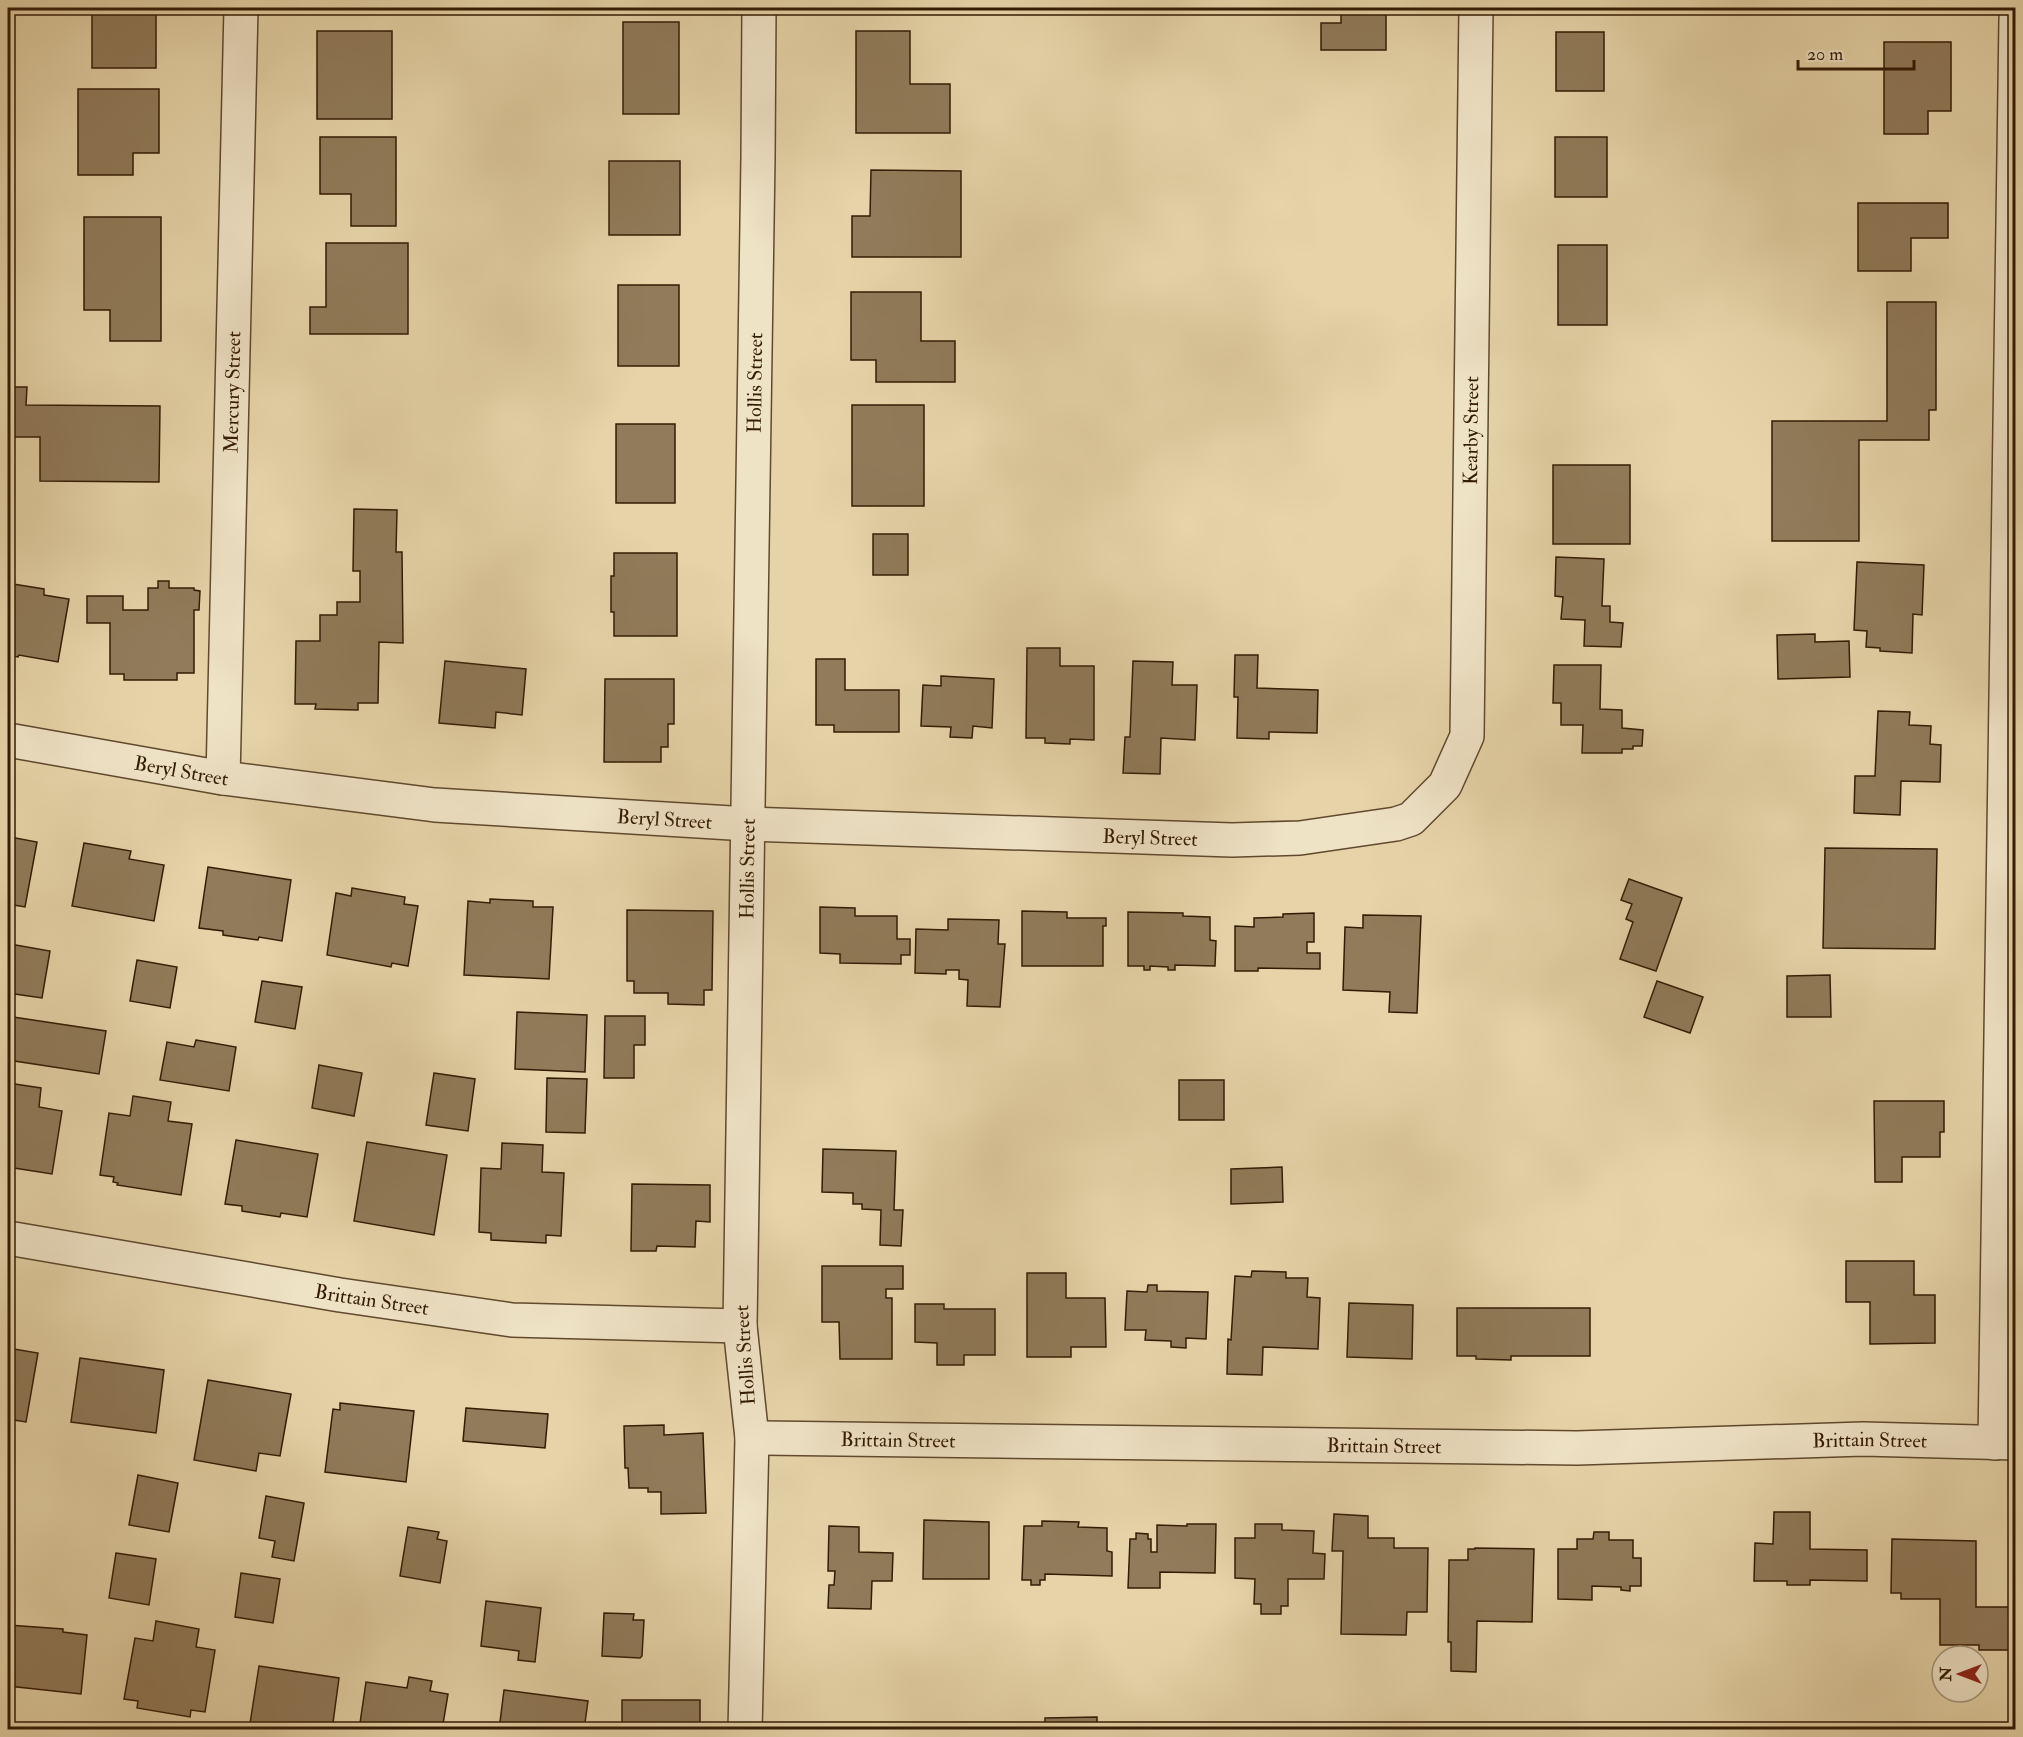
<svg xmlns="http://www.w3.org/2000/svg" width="2023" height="1737" viewBox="0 0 2023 1737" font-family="'IM FELL Double Pica',serif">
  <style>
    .building { fill: #917b5a; stroke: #341b05; stroke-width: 1.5 }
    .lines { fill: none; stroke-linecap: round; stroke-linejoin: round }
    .minor-casing { stroke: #60492e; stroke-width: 36 }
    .minor { stroke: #efe3c6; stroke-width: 33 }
    .labels { text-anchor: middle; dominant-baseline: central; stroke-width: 5; stroke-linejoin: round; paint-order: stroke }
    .street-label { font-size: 20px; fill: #341b05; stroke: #efe3c6 }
  </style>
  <rect width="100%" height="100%" fill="#e6d4a8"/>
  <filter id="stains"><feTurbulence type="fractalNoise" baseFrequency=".00333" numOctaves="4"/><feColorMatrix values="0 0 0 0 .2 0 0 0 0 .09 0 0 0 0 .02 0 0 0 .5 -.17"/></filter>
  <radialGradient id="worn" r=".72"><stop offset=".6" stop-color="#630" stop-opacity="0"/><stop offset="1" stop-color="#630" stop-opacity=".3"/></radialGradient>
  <!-- building -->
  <g class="building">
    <rect x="92" y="8" width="64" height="60"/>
    <rect x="852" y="8" width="80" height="4"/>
    <polygon points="1341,8 1386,8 1386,50 1321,50 1321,23 1341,23"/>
    <rect x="623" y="22" width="56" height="92"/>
    <rect x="317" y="31" width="75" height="88"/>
    <polygon points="856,31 910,31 910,84 950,84 950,133 856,133"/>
    <rect x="1556" y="32" width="48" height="59"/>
    <polygon points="1884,42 1951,42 1951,111 1928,111 1928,134 1884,134"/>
    <polygon points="78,89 159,89 159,153 133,153 133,175 78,175"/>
    <polygon points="320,137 396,137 396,226 351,226 351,194 320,194"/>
    <rect x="1555" y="137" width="52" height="60"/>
    <rect x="609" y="161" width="71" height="74"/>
    <polygon points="871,170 961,171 961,257 852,257 852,216 870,216"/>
    <polygon points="1858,203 1948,203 1948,238 1911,238 1911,271 1858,271"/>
    <polygon points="84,217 161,217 161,341 110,341 110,310 84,310"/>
    <polygon points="326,243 408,243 408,334 310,334 310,307 326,307"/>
    <rect x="1558" y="245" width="49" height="80"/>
    <rect x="618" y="285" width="61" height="81"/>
    <polygon points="851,292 921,292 921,341 955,341 955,382 876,382 876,360 851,360"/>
    <polygon points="1887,302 1936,302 1936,410 1929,410 1929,440 1859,440 1859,541 1772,541 1772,421 1887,421"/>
    <polygon points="8,387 27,387 26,405 160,406 159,482 40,481 40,437 8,437"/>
    <rect x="852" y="405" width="72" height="101"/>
    <rect x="616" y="424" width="59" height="79"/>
    <rect x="1553" y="465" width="77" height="79"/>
    <polygon points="354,509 397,510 396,552 402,552 403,643 379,642 378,703 358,703 358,710 315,709 316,704 295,704 296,641 320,641 320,615 337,615 337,602 360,602 360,571 353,571"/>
    <rect x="873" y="534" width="35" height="41"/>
    <polygon points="614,553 677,553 677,636 614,636 614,612 611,612 611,576 614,576"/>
    <polygon points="1556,557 1604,559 1602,606 1610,606 1610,622 1623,623 1621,647 1584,646 1585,620 1561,619 1563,597 1555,596"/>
    <polygon points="1857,562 1924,565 1922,615 1913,614 1912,653 1880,651 1880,648 1866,647 1867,631 1854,630"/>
    <polygon points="158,581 169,581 169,588 194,588 194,590 200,591 199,610 194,610 194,673 177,673 177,680 124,680 124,674 110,674 110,623 87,623 87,596 123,596 123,610 148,610 148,588 158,588"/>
    <polygon points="13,584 44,589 44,595 69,599 58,662 19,655 18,657 8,655 8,589 12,590"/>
    <polygon points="1815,634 1815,642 1849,641 1850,677 1778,679 1777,635"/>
    <polygon points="1027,648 1060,648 1060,666 1094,666 1094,740 1070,739 1070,744 1045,743 1045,738 1026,738"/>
    <polygon points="1235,655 1258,655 1257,688 1318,690 1317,733 1269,732 1269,739 1237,738 1238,697 1234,697"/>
    <polygon points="816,659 845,659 845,690 899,690 899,732 834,732 834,725 816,725"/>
    <polygon points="445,661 526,669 522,715 496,712 495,728 439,723"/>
    <polygon points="1133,661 1173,662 1172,685 1197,685 1195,740 1161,738 1160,774 1123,773 1125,737 1130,737"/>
    <polygon points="1554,665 1601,665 1600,709 1622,710 1622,728 1643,730 1642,746 1633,746 1633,749 1622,749 1622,753 1582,753 1583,725 1561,725 1561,703 1553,703"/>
    <polygon points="941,676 994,679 992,728 973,726 972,738 950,737 951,727 921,726 923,685 941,686"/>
    <polygon points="605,679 674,679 674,724 668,724 668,747 661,747 661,762 604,762"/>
    <polygon points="1878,711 1910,712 1909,725 1931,726 1930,744 1941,745 1940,782 1901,781 1900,815 1854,813 1855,776 1875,776"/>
    <polygon points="8,831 11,832 10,837 37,842 25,907 8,904"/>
    <polygon points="84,843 131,851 129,859 164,865 154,921 72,906"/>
    <polygon points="1825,848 1937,849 1935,949 1823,948"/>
    <polygon points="208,867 291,880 282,941 259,937 258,940 223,935 223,931 199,928"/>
    <polygon points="1629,879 1682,898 1656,971 1620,959 1633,922 1626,919 1632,904 1621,900"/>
    <polygon points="352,888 405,897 404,904 418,906 408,966 392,963 391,967 327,955 336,893 351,896"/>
    <polygon points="490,899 533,901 533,907 553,907 549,979 464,975 468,901 490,903"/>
    <polygon points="820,907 855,908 855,916 897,916 897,939 910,939 910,955 901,955 901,964 840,963 840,954 820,953"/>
    <polygon points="627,910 713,911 712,990 704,990 704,1005 668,1004 668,993 634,993 634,981 627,981"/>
    <polygon points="1022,911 1067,912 1067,918 1106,918 1106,926 1103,926 1103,966 1022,966"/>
    <polygon points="1128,912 1183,913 1183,916 1210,917 1210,940 1216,941 1215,966 1175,965 1175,970 1168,970 1168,967 1150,966 1150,970 1144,970 1144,966 1128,966"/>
    <polygon points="1314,913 1314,942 1307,942 1307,953 1320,953 1320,969 1258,968 1258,971 1235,971 1235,926 1254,927 1254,918 1283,917 1283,914"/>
    <polygon points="1363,915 1421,916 1417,1013 1389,1012 1390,992 1343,990 1345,927 1363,928"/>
    <polygon points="948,919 999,920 998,944 1005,944 1000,1007 967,1006 968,980 959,979 959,970 946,970 946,974 915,973 916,929 948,930"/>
    <polygon points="10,944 50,951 42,998 8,993 8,956"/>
    <polygon points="137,960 177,967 170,1008 130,1001"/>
    <polygon points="1830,975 1831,1017 1787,1017 1787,976"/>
    <polygon points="262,981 302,987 295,1029 255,1022"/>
    <polygon points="1657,981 1703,997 1690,1033 1644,1017"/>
    <polygon points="517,1012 587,1015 585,1072 515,1069"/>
    <polygon points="605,1016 645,1016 645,1045 634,1045 634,1078 604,1078"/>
    <polygon points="13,1017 106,1031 99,1074 8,1060"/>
    <polygon points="196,1040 236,1047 229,1091 160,1080 167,1042 194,1047"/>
    <polygon points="319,1065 362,1073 354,1116 312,1108"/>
    <polygon points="434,1073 475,1079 468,1131 426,1125"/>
    <polygon points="547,1078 587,1079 585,1133 546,1132"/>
    <rect x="1179" y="1080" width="45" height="40"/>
    <polygon points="8,1083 41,1088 39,1107 62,1111 52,1174 8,1167"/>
    <polygon points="133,1096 171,1102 168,1121 192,1124 181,1195 117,1185 118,1183 113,1182 114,1177 100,1175 109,1113 130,1116"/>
    <polygon points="1874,1101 1944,1101 1944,1132 1940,1132 1940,1157 1902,1157 1902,1182 1875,1182"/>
    <polygon points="236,1140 318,1154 307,1217 281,1213 280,1217 242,1211 242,1206 225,1204"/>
    <polygon points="367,1142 447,1155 434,1235 354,1221"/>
    <polygon points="502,1143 543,1145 542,1172 564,1173 561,1236 546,1235 546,1243 491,1240 491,1233 479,1232 481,1168 501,1169"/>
    <polygon points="823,1149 896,1151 894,1210 903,1210 901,1246 880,1245 881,1210 862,1209 862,1204 853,1204 853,1193 822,1192"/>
    <polygon points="1282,1167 1283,1202 1231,1204 1231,1169"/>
    <polygon points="632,1184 710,1185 710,1222 696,1221 695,1247 657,1246 656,1251 631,1251"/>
    <polygon points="1846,1261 1914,1261 1914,1295 1935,1295 1935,1343 1870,1344 1870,1302 1846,1302"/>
    <polygon points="822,1266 903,1266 903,1289 886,1289 886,1298 892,1298 892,1359 840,1359 839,1322 822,1322"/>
    <polygon points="1252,1271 1286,1272 1286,1278 1308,1278 1307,1297 1320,1298 1318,1349 1263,1347 1262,1375 1227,1374 1228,1339 1231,1340 1235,1276 1251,1277"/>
    <polygon points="1027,1273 1066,1273 1066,1298 1105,1298 1106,1347 1071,1347 1071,1357 1027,1357"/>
    <polygon points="1148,1285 1157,1285 1157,1291 1208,1292 1206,1339 1186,1338 1186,1348 1171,1347 1171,1341 1145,1340 1146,1330 1125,1330 1127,1291 1147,1292"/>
    <polygon points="1349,1303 1413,1305 1412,1359 1347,1357"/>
    <polygon points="915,1304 944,1304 944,1309 995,1309 995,1355 964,1355 964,1365 937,1365 937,1343 915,1342"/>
    <polygon points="1457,1308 1590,1308 1590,1356 1511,1356 1511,1360 1476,1359 1476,1356 1457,1356"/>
    <polygon points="8,1348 38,1353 26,1422 8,1419"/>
    <polygon points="80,1358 164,1370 156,1433 71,1422"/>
    <polygon points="208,1380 291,1394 280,1456 259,1453 256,1471 194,1460"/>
    <polygon points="340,1403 414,1411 406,1482 325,1472 333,1409 340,1410"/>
    <polygon points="466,1408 548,1414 545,1448 463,1441"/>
    <polygon points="664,1425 664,1435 703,1433 706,1513 661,1514 661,1492 648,1492 648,1488 629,1488 628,1468 625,1468 624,1426"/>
    <polygon points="138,1475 178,1483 169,1532 129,1525"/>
    <polygon points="266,1496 304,1503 294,1561 272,1557 275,1541 259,1538"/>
    <polygon points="1774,1512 1810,1512 1810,1549 1867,1550 1867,1581 1810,1580 1810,1585 1787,1585 1787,1581 1754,1581 1755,1543 1773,1544"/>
    <polygon points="1334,1514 1368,1516 1368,1538 1394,1538 1394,1548 1428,1548 1427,1612 1407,1612 1406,1635 1341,1634 1343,1551 1332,1551"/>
    <polygon points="924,1520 989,1522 989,1579 923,1579"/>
    <polygon points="1042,1521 1079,1522 1078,1527 1107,1528 1107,1551 1112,1552 1112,1576 1045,1574 1045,1580 1040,1580 1040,1585 1031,1585 1031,1580 1022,1580 1024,1526 1042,1526"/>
    <polygon points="1187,1524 1216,1524 1215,1573 1160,1572 1160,1588 1128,1588 1130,1539 1136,1539 1136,1533 1148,1534 1148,1539 1151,1539 1151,1552 1157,1552 1157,1525 1187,1526"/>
    <polygon points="1255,1524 1282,1524 1282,1530 1314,1531 1313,1553 1325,1554 1324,1579 1288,1579 1288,1606 1281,1606 1281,1614 1261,1614 1261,1604 1254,1604 1255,1579 1235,1578 1235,1538 1255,1538"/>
    <polygon points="829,1526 859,1527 859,1552 893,1553 892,1581 872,1581 871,1609 828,1608 829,1585 834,1585 835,1571 828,1571"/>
    <polygon points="408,1527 439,1532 437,1539 447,1541 440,1583 400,1576"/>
    <polygon points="1594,1532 1609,1532 1609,1540 1633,1540 1633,1558 1641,1558 1641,1586 1630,1586 1630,1591 1621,1590 1621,1587 1592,1586 1592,1600 1558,1599 1558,1549 1577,1549 1577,1539 1593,1539"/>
    <polygon points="1892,1539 1976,1541 1976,1607 2016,1607 2016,1650 1979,1650 1979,1645 1940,1645 1940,1599 1901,1599 1901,1593 1891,1593"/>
    <polygon points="1475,1548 1534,1549 1532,1622 1477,1621 1476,1672 1451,1671 1451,1642 1448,1642 1449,1560 1468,1560 1468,1549 1475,1549"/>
    <polygon points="116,1553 156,1559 149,1605 109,1598"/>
    <polygon points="241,1573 280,1579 273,1623 235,1617"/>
    <polygon points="486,1601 541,1608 535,1662 518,1660 519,1651 481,1646"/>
    <polygon points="604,1613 634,1614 633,1620 644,1620 642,1656 640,1658 602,1656"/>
    <polygon points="156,1621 199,1629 196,1647 215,1650 205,1712 191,1710 190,1717 137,1708 138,1701 124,1699 135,1638 153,1641"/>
    <polygon points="8,1625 63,1629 63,1632 87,1635 81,1694 8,1686"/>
    <polygon points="259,1666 339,1678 332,1730 249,1730"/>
    <polygon points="409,1677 432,1681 430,1691 448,1694 442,1730 359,1730 366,1682 407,1688"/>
    <polygon points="504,1690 588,1701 584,1730 499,1730"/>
    <rect x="622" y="1700" width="78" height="30"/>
    <polygon points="1097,1717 1097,1730 1045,1730 1045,1718"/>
  </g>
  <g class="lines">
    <defs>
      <g id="minor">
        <path id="s1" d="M 8,740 L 223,778 L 435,805 L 748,824 L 1232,840 L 1300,838 L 1396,824 L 1411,819 L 1445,785 L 1467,736 L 1476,8"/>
        <path id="s2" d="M 223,778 L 241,8"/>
        <path id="s3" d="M 8,1238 L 340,1295 L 512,1320 L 740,1326"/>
        <path id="s4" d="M 752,1438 L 1577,1448 L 1863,1439 L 2016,1443"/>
        <polyline points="1995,1443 2016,19"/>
        <path id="s5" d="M 745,1730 L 752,1438 L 740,1326 L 758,158 L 759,8"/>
      </g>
    </defs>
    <!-- minor casing -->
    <use href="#minor" class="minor-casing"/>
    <!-- minor -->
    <use href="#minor" class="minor"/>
  </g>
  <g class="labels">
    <!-- street labels -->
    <g class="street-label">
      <text stroke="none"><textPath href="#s5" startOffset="1348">Hollis Street</textPath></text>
      <text stroke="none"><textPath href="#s2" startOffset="386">Mercury Street</textPath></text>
      <text stroke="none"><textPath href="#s1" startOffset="1818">Kearby Street</textPath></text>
      <text stroke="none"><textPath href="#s1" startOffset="176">Beryl Street</textPath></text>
      <text stroke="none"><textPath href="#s1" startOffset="662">Beryl Street</textPath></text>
      <text stroke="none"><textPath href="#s1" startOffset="1148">Beryl Street</textPath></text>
      <text stroke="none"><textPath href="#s5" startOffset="862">Hollis Street</textPath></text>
      <text stroke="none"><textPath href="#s3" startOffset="369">Brittain Street</textPath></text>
      <text transform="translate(745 1355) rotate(-94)">Hollis Street</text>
      <text stroke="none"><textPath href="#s4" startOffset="146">Brittain Street</textPath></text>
      <text stroke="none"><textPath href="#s4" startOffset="1118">Brittain Street</textPath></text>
      <text stroke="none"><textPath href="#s4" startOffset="632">Brittain Street</textPath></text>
    </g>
  </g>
  <!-- margin -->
  <rect width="2023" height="1737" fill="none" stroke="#e6d4a8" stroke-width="30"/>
  <rect x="9" y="9" width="2005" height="1719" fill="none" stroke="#341b05" stroke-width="3"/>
  <rect x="15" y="15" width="1993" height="1707" fill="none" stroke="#341b05" stroke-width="1.5"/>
  <!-- north arrow -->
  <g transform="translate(1960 1674) rotate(270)"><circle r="28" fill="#efe3c6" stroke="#a49379" stroke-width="1.5"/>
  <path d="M0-4.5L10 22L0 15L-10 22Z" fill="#8f2418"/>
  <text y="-9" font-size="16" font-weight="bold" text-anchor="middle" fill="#341b05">N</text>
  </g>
  <!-- scale -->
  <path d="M1798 60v9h116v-9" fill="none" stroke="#341b05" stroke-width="3"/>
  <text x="1807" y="60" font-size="18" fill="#341b05" stroke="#efe3c6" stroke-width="4.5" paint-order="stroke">20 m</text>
  <rect width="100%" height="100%" filter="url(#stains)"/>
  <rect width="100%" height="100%" fill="url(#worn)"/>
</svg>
